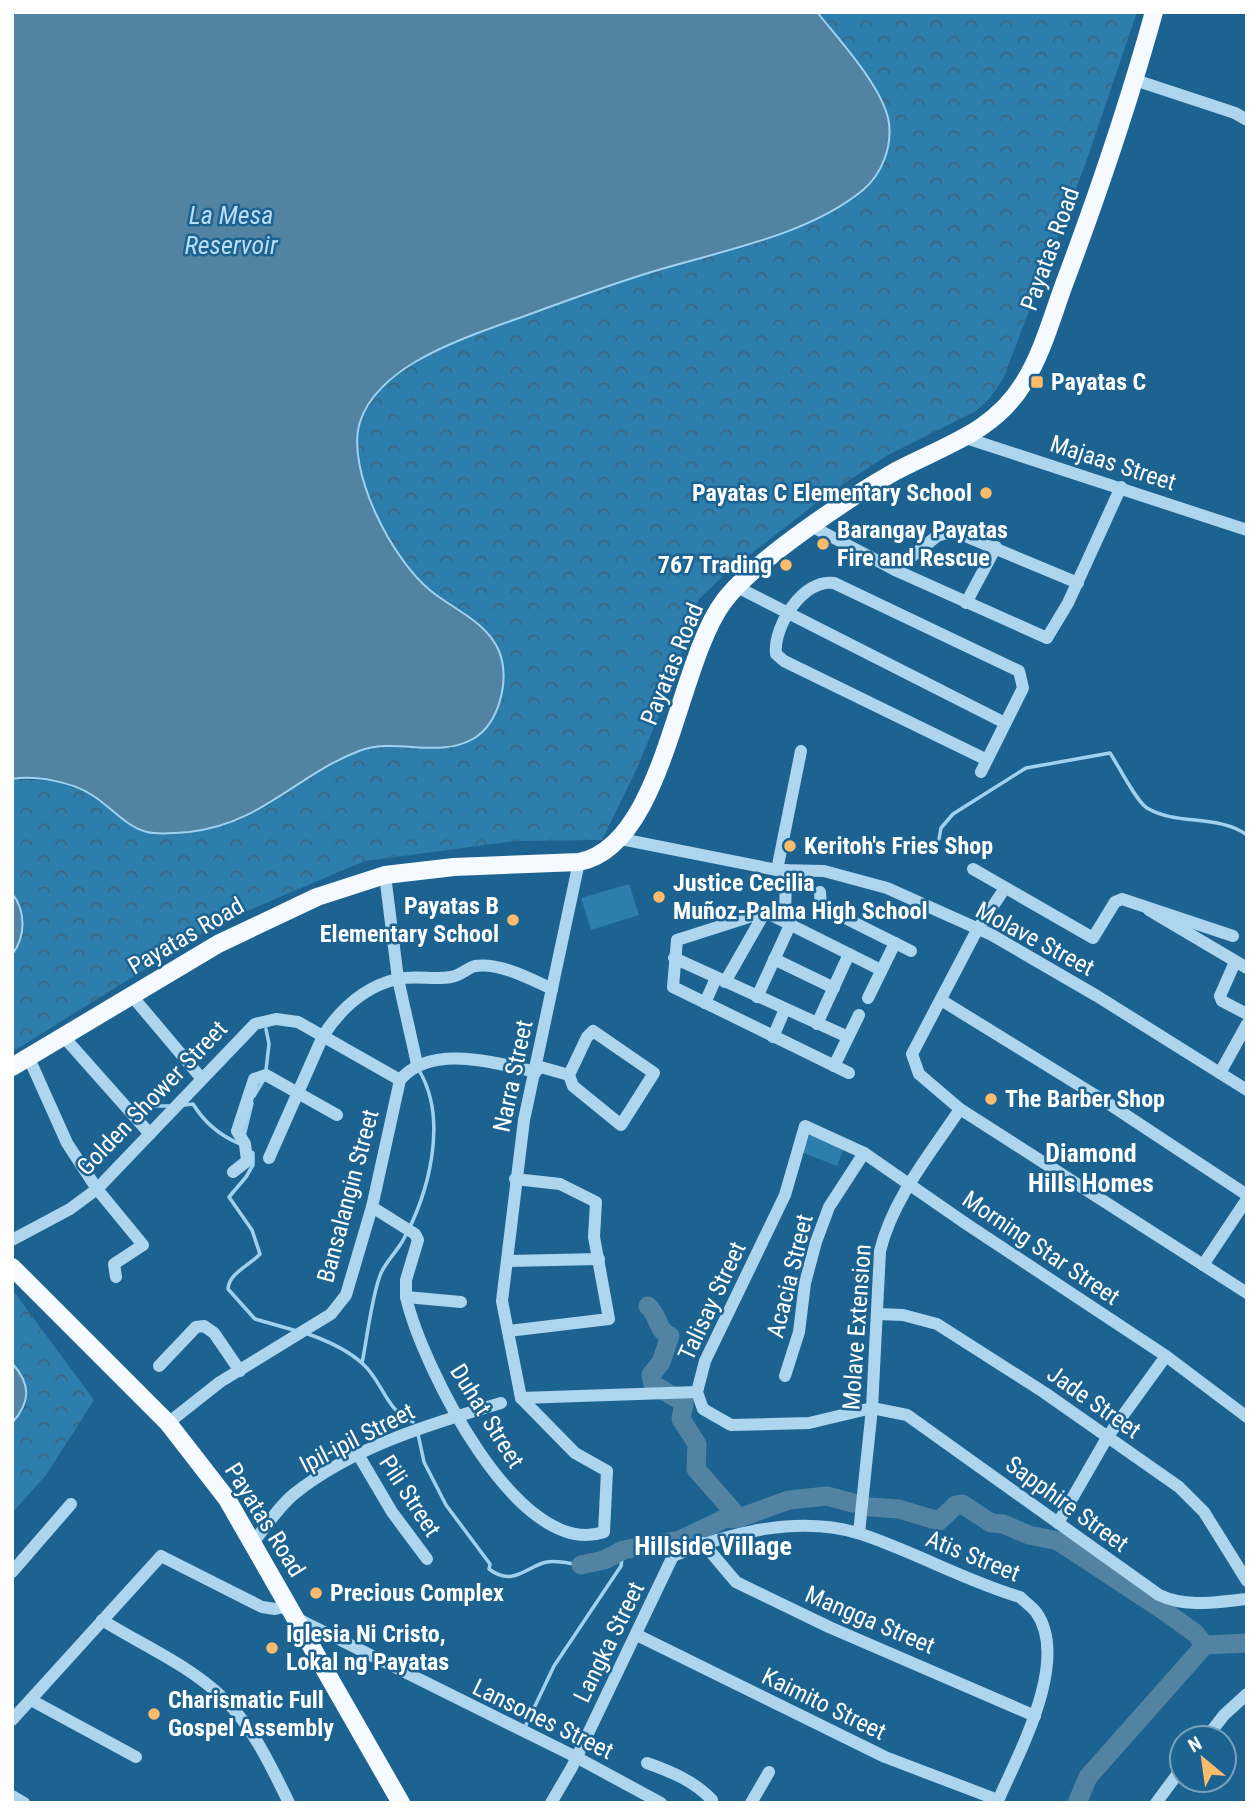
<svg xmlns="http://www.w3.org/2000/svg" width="1259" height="1815" viewBox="0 0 1259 1815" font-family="'Roboto Condensed',sans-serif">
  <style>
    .forest { fill: url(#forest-crowns) }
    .pitch { fill: #2d7dad }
    .water { fill: #5383a2; stroke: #a0d2f0; stroke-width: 2 }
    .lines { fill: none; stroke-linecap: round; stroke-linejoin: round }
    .stream { stroke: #a0d2f0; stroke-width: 3.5 }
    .river { stroke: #5383a2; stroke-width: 19 }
    .minor { stroke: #add5ee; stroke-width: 12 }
    .major { stroke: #f4faff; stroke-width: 18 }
    .poi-dot { fill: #fdbb6c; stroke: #1d6391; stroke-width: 2.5 }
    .labels { text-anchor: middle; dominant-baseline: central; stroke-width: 5; stroke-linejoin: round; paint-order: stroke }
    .street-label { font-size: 24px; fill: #fff; stroke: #1d6391 }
    .poi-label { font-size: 24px; font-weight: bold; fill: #fff; stroke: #1d6391; text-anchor: start }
    .water-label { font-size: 26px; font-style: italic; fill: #b9def5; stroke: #1d6391 }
    .neighbourhood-label { font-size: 26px; font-weight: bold; fill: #fff; stroke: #1d6391 }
  </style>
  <defs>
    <pattern id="forest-crowns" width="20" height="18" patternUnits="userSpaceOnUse" patternTransform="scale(1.75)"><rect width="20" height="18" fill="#2d7dad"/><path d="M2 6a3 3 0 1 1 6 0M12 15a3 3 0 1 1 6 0" fill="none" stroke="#3b6781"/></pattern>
  </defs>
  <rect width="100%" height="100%" fill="#1d6391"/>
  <!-- forest -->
  <g class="forest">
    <polygon points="817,12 1137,12 1085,165 1003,379 989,399 976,411 888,455 828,494 725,574 699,599 668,693 638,766 602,840 516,841 365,861 221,922 12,1052 12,955 16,949 18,901 12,893 12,779 54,781 91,794 117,815 238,821 268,806 312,775 363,749 388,745 449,748 463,612 428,590 402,558 372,507 357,456 360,421 380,388 415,362 461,339 631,277 780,233 837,208 859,67"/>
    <polygon points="12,1289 94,1400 46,1475 12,1513 12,1423 26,1407 17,1368 12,1363"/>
  </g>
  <!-- pitch -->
  <g class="pitch">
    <polygon points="629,884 639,915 591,930 581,898"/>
    <polygon points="808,1134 844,1148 837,1166 801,1152"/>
  </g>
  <!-- water -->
  <g class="water">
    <path d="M 12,12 L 817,12 C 839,40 884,88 889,123 C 892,147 882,174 863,190 C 812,232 735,248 672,266 C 621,280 572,299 522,317 C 486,330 449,342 415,362 C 393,375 368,396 360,422 C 345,470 393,561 431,591 C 453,609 487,622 499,651 C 510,679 500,723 473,739 C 437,759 396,737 359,751 C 294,776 262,824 189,832 C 177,833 159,835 147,832 C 126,827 110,806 92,795 C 72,782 36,775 12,779 Z"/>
    <path d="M 12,893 C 26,911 26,936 12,955 Z"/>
    <path d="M 12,1363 C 31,1384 31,1402 12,1423 Z"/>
  </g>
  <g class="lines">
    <!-- stream -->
    <g class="stream">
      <path d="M 939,839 L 941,828 L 953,814 L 1026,768 L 1110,753 C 1118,765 1136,801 1147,808 C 1177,826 1218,814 1247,835"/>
      <polyline points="266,1029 269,1044 266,1070"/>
      <polyline points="254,1096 263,1081"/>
      <path d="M 184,1105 L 193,1104 C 204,1122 221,1136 240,1144"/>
      <polyline points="154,1106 173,1106"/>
      <polyline points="244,1136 252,1103"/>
      <path d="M 248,1150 L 253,1153 L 253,1165 L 246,1177 L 229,1197 L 252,1230 L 260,1254 C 249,1266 229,1273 228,1289 L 255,1319 L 297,1331"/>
      <path d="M 308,1334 C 325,1340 349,1351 363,1364 C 383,1382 386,1411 413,1422"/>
      <path d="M 362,1363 C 367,1339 372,1294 381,1273 C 386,1262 396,1252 402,1242 C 429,1194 448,1121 420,1072"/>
      <path d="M 418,1434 L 424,1462 L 446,1505 L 490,1564 L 489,1569 C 514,1588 528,1565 547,1562 C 557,1560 571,1564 581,1565"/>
      <polyline points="525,1727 554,1666 621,1566 623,1550"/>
    </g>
    <!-- river -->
    <g class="river">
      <path d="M 648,1306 C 659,1315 656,1330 670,1336 L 661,1362 L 651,1375 L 653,1384 L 684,1403 L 681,1419 L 697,1444 L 696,1469 L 739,1518"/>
      <polyline points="870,1507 899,1509 939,1521 956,1505 962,1504 991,1523 1003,1524 1029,1535 1058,1541 1163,1610 1195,1633 1205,1645"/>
      <polyline points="581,1565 604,1560 623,1550 680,1540 724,1519 739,1518 789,1500 827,1496 853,1503"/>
      <polyline points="1077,1803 1088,1777 1205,1645 1247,1643"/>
    </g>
    <!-- minor -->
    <g class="minor">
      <polyline points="1135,80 1235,113 1247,120"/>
      <polyline points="966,438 1247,530"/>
      <polyline points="813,527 895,570 1047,638 1068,603 1121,487"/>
      <polyline points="895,570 937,536 953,531 1078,583"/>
      <polyline points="737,587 1005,723"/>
      <polyline points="966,603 996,547"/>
      <path d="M 981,772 C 995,744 1009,716 1023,688 L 1019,671 L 834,583 C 803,578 773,627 776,654 L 784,661 L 987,760"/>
      <polyline points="621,839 777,870 824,871 887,888 992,935 1097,996 1247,1090"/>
      <polyline points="973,869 1093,938 1115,902 1122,899 1233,936"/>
      <polyline points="777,870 801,751"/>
      <polyline points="385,875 398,979 417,1064"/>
      <polyline points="1005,888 977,930 912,1054 919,1074 960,1109 1247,1293"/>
      <polyline points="820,892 821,906 911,951"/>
      <polyline points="1149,910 1247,968"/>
      <polyline points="785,921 786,870"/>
      <polyline points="674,958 848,1037"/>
      <polyline points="774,959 834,988"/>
      <polyline points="1235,962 1220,996 1222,1001 1247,1014"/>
      <polyline points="725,982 765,912"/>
      <polyline points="132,996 202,1079"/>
      <polyline points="757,997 791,923"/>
      <polyline points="868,998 895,943"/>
      <polyline points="941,1000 1103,1100 1247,1195"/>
      <polyline points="705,1003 716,978"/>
      <polyline points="817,1024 849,954"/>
      <polyline points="63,1036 150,1134"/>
      <polyline points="773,1037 785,1009"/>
      <polyline points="28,1056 67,1143 97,1189 143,1245 114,1264 116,1277"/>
      <polyline points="537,1066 569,1075 573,1086 621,1125 654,1073 593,1031 587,1037 569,1075"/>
      <polyline points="834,1066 859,1015"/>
      <polyline points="849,1073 673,987 677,940 765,912 881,970"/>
      <polyline points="1220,1073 1247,1024"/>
      <path d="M 269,1158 L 323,1036 C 341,1008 364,987 397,979 C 415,975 434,980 451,977 C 460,976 467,968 475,966 C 499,962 531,979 552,989"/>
      <polyline points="233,1172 247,1161 245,1144 237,1131 254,1079 266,1075 337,1115"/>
      <polyline points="372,1207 415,1234 418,1240 406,1280 406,1297 461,1302"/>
      <polyline points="12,1240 70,1209 97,1189 255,1024 276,1019 298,1022 400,1080"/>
      <polyline points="508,1261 599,1259"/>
      <polyline points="1203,1265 1247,1199"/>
      <path d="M 406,1297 C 421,1363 518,1562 604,1532 L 607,1471 L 575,1453 L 521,1398 L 502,1301 L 524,1120 L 579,862"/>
      <polyline points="877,1314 903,1315 937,1324 1045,1393 1179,1487 1204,1512 1247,1581"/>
      <polyline points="508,1331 609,1319 594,1237 596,1202 560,1184 515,1179"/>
      <polyline points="159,1366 196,1327 204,1326 214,1333 240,1371"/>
      <polyline points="785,1376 799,1332 805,1283 816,1242 829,1207 864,1153"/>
      <polyline points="521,1398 697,1392"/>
      <path d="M 1247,1417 L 1166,1356 L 965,1223 L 864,1153 L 805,1126 L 785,1195 L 705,1361 L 697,1392 L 703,1409 L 731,1425 L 809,1423 L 872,1408 L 907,1415 L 1159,1595 C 1187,1608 1216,1602 1247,1599"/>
      <path d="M 168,1423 L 220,1382 L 331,1314 L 346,1295 L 372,1207 L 400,1080 C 431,1043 495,1063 536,1072"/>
      <polyline points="359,1456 392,1512 427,1559"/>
      <polyline points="1058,1523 1108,1436 1166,1356"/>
      <path d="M 859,1533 L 872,1408 L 880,1251 C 893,1198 931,1153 960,1109"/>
      <polyline points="703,1543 736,1582 829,1627 1035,1716"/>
      <path d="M 252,1544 C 265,1528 278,1507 294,1494 C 353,1447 430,1424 501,1403"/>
      <polyline points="12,1572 71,1504"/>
      <polyline points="296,1618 576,1757 661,1803"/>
      <path d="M 102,1620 C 142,1645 189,1665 223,1698 C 252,1725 272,1768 289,1803"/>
      <polyline points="637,1635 885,1757 998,1800"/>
      <polyline points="31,1700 136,1757"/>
      <polyline points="12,1720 161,1556 262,1607 275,1609 289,1606"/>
      <polyline points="1206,1738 1224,1715 1247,1694"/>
      <path d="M 647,1763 C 672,1772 694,1781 712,1800 L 711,1803"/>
      <polyline points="12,1796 24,1803"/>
      <path d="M 551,1803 L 572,1767 L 673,1556 C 729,1532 801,1515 861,1534 C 915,1552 966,1581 1020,1597 C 1025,1602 1032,1607 1036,1612 C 1071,1661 1017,1756 997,1803"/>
      <polyline points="751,1803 769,1772"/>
      <polyline points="1156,1803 1182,1768"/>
    </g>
    <!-- major -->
    <g class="major">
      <path d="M 12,1067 L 218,944 L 317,897 L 385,875 L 454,867 L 579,862 C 665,845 676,665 724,601 C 755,560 850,497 896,471 C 943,446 994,432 1023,384 C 1043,353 1053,313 1066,279 C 1099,191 1129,102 1154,12"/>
      <polyline points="12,1267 168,1423 227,1499 401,1803"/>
    </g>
  </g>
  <!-- markers -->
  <g class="poi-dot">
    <rect x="1030" y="375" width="14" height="14" rx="3.5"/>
    <circle cx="986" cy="493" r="7"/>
    <circle cx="823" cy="544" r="7"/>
    <circle cx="786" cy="565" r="7"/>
    <circle cx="790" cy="846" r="7"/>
    <circle cx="659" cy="897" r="7"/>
    <circle cx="513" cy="920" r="7"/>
    <circle cx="991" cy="1099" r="7"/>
    <circle cx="316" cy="1593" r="7"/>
    <circle cx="272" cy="1648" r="7"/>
    <circle cx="154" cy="1714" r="7"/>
  </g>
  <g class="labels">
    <!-- street labels -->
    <g class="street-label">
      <text transform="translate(1050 249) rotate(-70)">Payatas Road</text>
      <text transform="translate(1113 463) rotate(18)">Majaas Street</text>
      <text transform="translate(672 664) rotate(-68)">Payatas Road</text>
      <text transform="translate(186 936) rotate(-30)">Payatas Road</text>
      <text transform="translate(1035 939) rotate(28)">Molave Street</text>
      <text transform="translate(513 1076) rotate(-78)">Narra Street</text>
      <text transform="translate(152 1098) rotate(-46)">Golden Shower Street</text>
      <text transform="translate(348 1196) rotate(-75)">Bansalangin Street</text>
      <text transform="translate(1041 1248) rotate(34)">Morning Star Street</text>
      <text transform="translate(790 1276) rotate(-76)">Acacia Street</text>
      <text transform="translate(712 1301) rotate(-65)">Talisay Street</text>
      <text transform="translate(857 1327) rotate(-86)">Molave Extension</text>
      <text transform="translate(1094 1402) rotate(35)">Jade Street</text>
      <text transform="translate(487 1416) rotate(58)">Duhat Street</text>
      <text transform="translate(357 1438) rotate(-27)">Ipil-ipil Street</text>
      <text transform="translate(410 1496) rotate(57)">Pili Street</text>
      <text transform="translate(1067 1504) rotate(36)">Sapphire Street</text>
      <text transform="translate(265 1520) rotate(58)">Payatas Road</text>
      <text transform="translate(973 1556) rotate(22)">Atis Street</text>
      <text transform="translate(870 1620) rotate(23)">Mangga Street</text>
      <text transform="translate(609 1642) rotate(-64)">Langka Street</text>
      <text transform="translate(824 1704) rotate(26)">Kaimito Street</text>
      <text transform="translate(543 1719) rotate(26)">Lansones Street</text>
    </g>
    <!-- poi labels -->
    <g class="poi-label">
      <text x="1051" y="382">Payatas C</text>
      <text x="972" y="493" text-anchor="end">Payatas C Elementary School</text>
      <text x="837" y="530">Barangay Payatas<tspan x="837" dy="28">Fire and Rescue</tspan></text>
      <text x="772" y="565" text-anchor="end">767 Trading</text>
      <text x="804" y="846">Keritoh's Fries Shop</text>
      <text x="673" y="883">Justice Cecilia<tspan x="673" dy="28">Muñoz-Palma High School</tspan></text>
      <text x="499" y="906" text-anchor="end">Payatas B<tspan x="499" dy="28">Elementary School</tspan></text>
      <text x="1005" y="1099">The Barber Shop</text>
      <text x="330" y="1593">Precious Complex</text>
      <text x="286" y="1634">Iglesia Ni Cristo,<tspan x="286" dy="28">Lokal ng Payatas</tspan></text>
      <text x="168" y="1700">Charismatic Full<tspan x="168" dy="28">Gospel Assembly</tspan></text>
    </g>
    <!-- water labels -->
    <g class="water-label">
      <text x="231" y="215">La Mesa<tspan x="231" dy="30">Reservoir</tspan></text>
    </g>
    <!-- neighbourhood labels -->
    <g class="neighbourhood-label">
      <text x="1091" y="1153">Diamond<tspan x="1091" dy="30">Hills Homes</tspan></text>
      <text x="713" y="1546">Hillside Village</text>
    </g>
  </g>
  <!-- border -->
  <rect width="1259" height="1815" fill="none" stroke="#ffffff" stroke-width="28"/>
  <!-- north arrow -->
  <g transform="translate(1203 1759) rotate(331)"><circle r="33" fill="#1d6391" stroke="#77a1bd" stroke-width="2"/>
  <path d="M0-5L12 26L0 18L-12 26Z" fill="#fdbb6c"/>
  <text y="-10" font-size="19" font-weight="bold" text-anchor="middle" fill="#ffffff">N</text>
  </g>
</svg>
